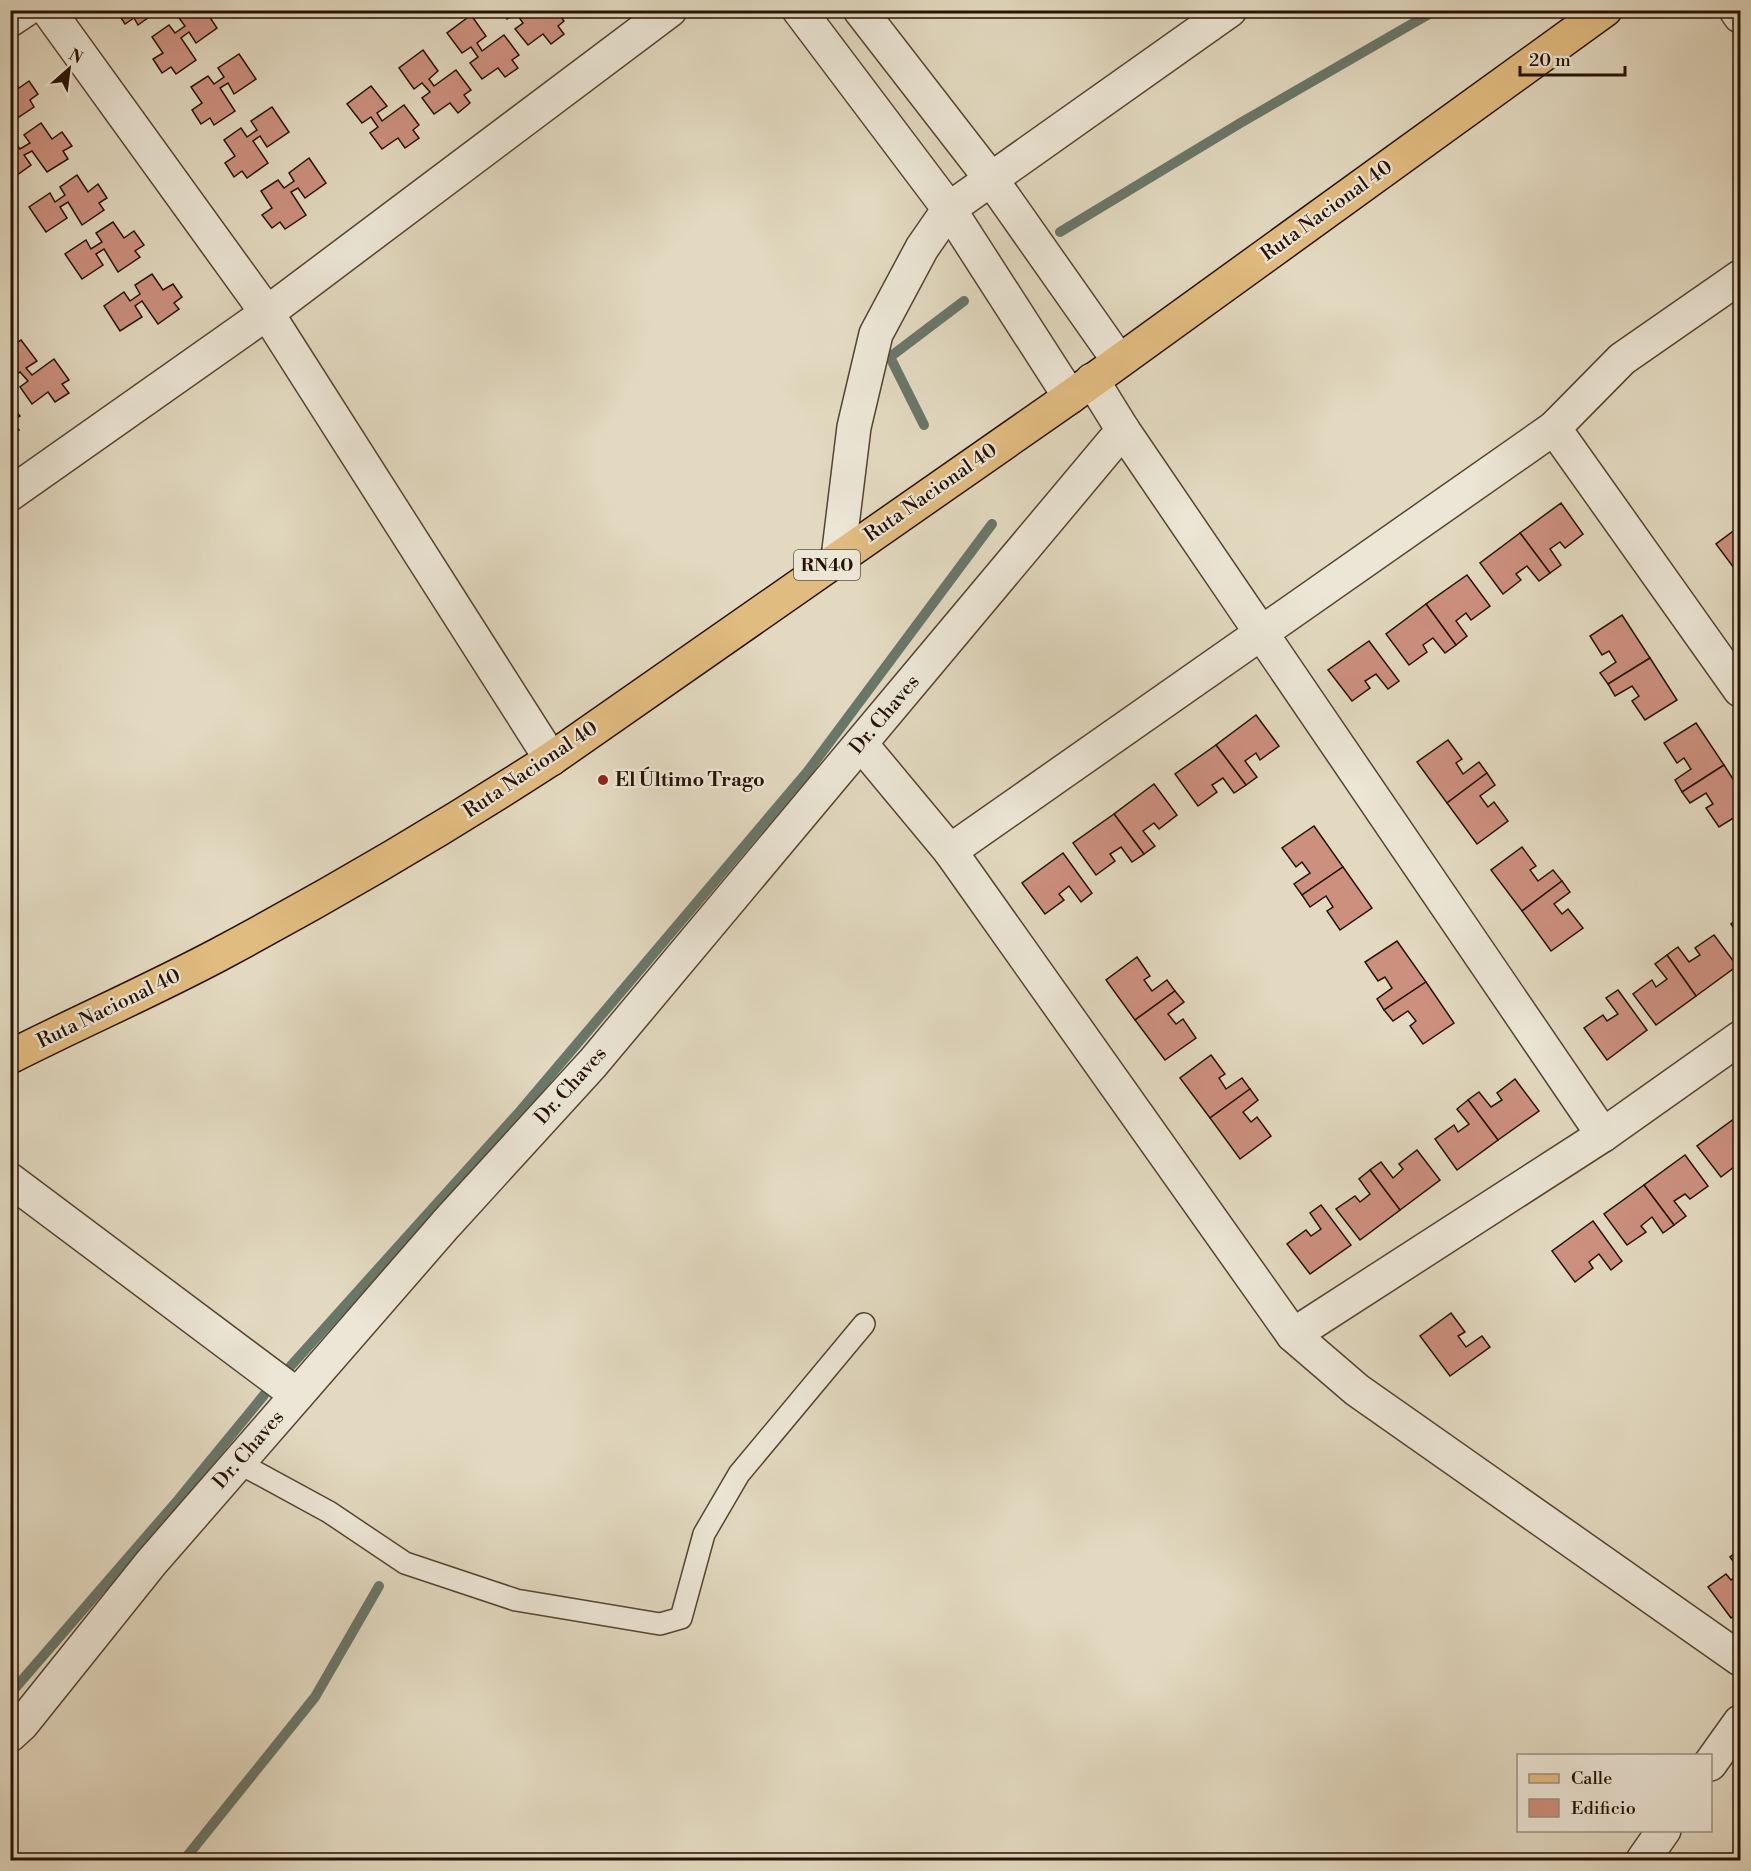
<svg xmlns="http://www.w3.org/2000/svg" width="1751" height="1871" viewBox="0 0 1751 1871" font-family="'Libre Bodoni',serif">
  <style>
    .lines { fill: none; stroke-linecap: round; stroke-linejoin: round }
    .stream { stroke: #697769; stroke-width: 10 }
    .building { fill: #cc907f; stroke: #271203; stroke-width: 1.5 }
    .service-casing { stroke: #564432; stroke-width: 24 }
    .minor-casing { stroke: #564432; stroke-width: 36 }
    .primary-casing { stroke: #271203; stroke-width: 36 }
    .service { stroke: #ece6d6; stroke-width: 21 }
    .minor { stroke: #ece6d6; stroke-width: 33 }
    .primary { stroke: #e1bc80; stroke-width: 33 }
    .poi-dot { fill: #8f2418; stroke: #ece6d6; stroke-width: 2 }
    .labels { text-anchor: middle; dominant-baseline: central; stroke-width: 4.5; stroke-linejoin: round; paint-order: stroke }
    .shield { fill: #ece6d6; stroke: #625242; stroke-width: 1.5 }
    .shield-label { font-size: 18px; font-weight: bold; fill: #271203 }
    .street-label { font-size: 20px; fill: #271203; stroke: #ece6d6 }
    .poi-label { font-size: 20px; font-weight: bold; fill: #271203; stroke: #ece6d6; text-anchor: start }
  </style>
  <rect width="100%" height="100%" fill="#e2d9c0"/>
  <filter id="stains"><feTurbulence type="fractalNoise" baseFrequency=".00333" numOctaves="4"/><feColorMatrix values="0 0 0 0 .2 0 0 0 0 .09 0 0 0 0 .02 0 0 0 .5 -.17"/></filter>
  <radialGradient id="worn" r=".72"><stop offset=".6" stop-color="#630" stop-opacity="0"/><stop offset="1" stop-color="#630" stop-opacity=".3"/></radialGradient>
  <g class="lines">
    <!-- stream -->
    <g class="stream">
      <polyline points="1060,232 1242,122 1436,10"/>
      <polyline points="924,425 890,357 964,301"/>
      <polyline points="288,1369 521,1110 808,771 992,524"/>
      <polyline points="10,1694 178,1500 264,1395"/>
      <polyline points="184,1860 315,1697 379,1586"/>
    </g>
  </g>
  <!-- building -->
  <g class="building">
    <polygon points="116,10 159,10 138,25 134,18 125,24"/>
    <polygon points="190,10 205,10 217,28 196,43 189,32 181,38 196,60 176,74 171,67 162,73 153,59 163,53 152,37 169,25 175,33 185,26 179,18"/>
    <polygon points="501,10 523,10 528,16 536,10 556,10 564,21 558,26 564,34 551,44 543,34 528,45 515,29 523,23 516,13 507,19"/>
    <polygon points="471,15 486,36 477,43 482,51 504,35 519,55 512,60 518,68 505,77 498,68 482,79 470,63 478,57 471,47 462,53 447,33"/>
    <polygon points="423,50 438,71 429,79 434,86 456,70 471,90 464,95 470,103 458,113 450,103 434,114 422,98 430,92 422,83 414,89 399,68"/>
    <polygon points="239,54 256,79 234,94 228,83 220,88 235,111 214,125 210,118 201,124 192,110 202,103 191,87 208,76 214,84 224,77 218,68"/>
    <polygon points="10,76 19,88 29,81 38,94 30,100 34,107 13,121 10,117"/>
    <polygon points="371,86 387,106 377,113 382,121 404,105 419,125 413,130 419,138 405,148 398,138 382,149 370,133 378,127 371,117 362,123 347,104"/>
    <polygon points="272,107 289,132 267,147 260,136 253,141 268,163 247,178 242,171 234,177 225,163 235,156 224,140 241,128 247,137 257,130 251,121"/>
    <polygon points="41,123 52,139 62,132 72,146 63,151 68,159 47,172 32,151 24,155 31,165 10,180 10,143 14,141 20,149 30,143 24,135"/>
    <polygon points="309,158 326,183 305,198 298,188 291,192 306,215 285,229 280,222 272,228 262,215 272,208 261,191 278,180 284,188 294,181 289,173"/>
    <polygon points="77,175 88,192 98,184 107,198 99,203 104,210 82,225 68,202 60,207 67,218 46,232 29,207 50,193 55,202 65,195 60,187"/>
    <polygon points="113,222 124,238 134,231 144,245 135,251 140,257 118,272 104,249 96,254 103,265 82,279 65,254 86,240 91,249 102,242 96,233"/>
    <polygon points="152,274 163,290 173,284 182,297 174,303 179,309 158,324 142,301 135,306 142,317 120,331 104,306 124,292 130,301 140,294 135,285"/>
    <polygon points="21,340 37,361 26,368 32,375 54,359 69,380 62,384 69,393 55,402 48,392 32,404 20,387 28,381 20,372 12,378 10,376 10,348"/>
    <polygon points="10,404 20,416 13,421 19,430 10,436"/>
    <polygon points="1561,503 1583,534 1565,548 1560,542 1550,549 1561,565 1550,573 1520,533"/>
    <polygon points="1740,526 1740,576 1716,544"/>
    <polygon points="1520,533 1550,573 1539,581 1527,566 1516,574 1521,580 1503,594 1480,563"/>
    <polygon points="1467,575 1490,606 1471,620 1466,613 1456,621 1467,636 1456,645 1426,604"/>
    <polygon points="1426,604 1456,645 1445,653 1433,638 1423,645 1427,652 1409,665 1386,634"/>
    <polygon points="1622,615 1650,658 1608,684 1600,673 1616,662 1609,651 1602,655 1590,636"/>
    <polygon points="1369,641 1399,681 1388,689 1376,674 1365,681 1370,688 1352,701 1328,670"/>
    <polygon points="1650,658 1677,700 1645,720 1632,701 1639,696 1632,686 1615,696 1608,684"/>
    <polygon points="1256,715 1279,746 1260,760 1256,753 1245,761 1257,777 1246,785 1216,745"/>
    <polygon points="1696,723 1724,765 1682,792 1675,780 1691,769 1684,758 1677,763 1664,743"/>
    <polygon points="1448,740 1462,759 1456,763 1463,774 1479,762 1487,773 1447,803 1417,762"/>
    <polygon points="1216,745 1246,785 1234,793 1223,778 1212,785 1217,792 1198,806 1175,774"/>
    <polygon points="1724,765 1740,790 1740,814 1719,827 1706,808 1713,804 1706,793 1690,803 1682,792"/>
    <polygon points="1487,773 1495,785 1480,796 1488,807 1494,802 1508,821 1477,844 1447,803"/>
    <polygon points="1154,784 1177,815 1159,829 1154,823 1143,831 1155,846 1144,854 1114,814"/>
    <polygon points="1114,814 1144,854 1132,862 1121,847 1110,854 1115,861 1096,875 1073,843"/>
    <polygon points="1314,826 1343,867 1302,895 1294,884 1310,873 1302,862 1296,867 1282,848"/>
    <polygon points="1522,847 1536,866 1530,870 1538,881 1553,870 1562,881 1522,911 1491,870"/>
    <polygon points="1063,853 1092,893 1081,902 1069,886 1059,894 1064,900 1045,914 1022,883"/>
    <polygon points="1343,867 1372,908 1340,930 1327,911 1333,907 1326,896 1310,907 1302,895"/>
    <polygon points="1562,881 1570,892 1554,904 1562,914 1568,909 1583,928 1551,951 1522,911"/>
    <polygon points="1740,917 1740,937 1731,924"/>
    <polygon points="1714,935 1737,966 1696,996 1667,955 1678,947 1689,962 1700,955 1695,948"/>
    <polygon points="1397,941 1426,982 1384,1010 1377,999 1392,988 1385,977 1378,981 1365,962"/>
    <polygon points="1667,955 1696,996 1656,1025 1633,994 1652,980 1656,987 1667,979 1655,964"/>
    <polygon points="1137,957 1150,976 1144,980 1152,991 1167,980 1175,991 1135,1020 1106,980"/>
    <polygon points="1426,982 1454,1023 1423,1044 1410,1026 1416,1021 1408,1011 1393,1021 1384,1010"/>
    <polygon points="1618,990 1647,1030 1607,1060 1584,1028 1603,1015 1607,1021 1618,1014 1606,998"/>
    <polygon points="1175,991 1184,1002 1168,1014 1176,1024 1183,1019 1196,1038 1165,1060 1135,1020"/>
    <polygon points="1211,1055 1225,1074 1219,1078 1226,1089 1242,1078 1250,1089 1210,1118 1180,1078"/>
    <polygon points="1515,1079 1539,1111 1498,1140 1468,1100 1479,1092 1491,1107 1502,1100 1497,1093"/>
    <polygon points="1250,1089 1258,1100 1243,1112 1251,1122 1257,1117 1271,1136 1240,1159 1210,1118"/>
    <polygon points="1468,1100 1498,1140 1457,1170 1435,1139 1454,1125 1458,1132 1469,1124 1457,1109"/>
    <polygon points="1738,1116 1740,1120 1740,1152 1734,1156 1739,1163 1721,1177 1697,1146"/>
    <polygon points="1417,1150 1440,1180 1400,1210 1370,1170 1381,1162 1393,1178 1403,1169 1399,1164"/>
    <polygon points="1685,1155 1708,1186 1690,1199 1685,1194 1674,1201 1686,1216 1674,1225 1644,1185"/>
    <polygon points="1370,1170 1400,1210 1360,1240 1336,1209 1355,1196 1360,1202 1370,1194 1359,1179"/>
    <polygon points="1644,1185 1674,1225 1663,1233 1652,1217 1641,1226 1646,1232 1627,1245 1604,1214"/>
    <polygon points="1321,1205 1351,1245 1310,1274 1287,1244 1306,1230 1311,1236 1321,1229 1310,1213"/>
    <polygon points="1593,1221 1622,1261 1611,1270 1599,1254 1589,1262 1593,1268 1575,1282 1552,1251"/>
    <polygon points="1451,1313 1465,1332 1458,1336 1466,1347 1482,1336 1490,1347 1450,1376 1420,1336"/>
    <polygon points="1740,1549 1740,1571 1730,1557"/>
    <polygon points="1740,1573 1740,1611 1731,1618 1708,1587 1726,1574 1731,1580"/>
  </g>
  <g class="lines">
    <defs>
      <polyline id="service" points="239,1463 329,1512 405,1563 516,1600 660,1624 681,1618 704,1534 739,1474 864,1324"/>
      <g id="minor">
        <polyline points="48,10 267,313 551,759"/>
        <polyline points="799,10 949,209 1070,397"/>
        <polyline points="860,10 991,179 1119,361"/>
        <polyline points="1736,10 1740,16"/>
        <polyline points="10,20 25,10"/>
        <polyline points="1092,380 1123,430 1603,1135"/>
        <polyline points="1554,428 1740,690"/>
        <polyline points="10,494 267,313 670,10"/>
        <polyline points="838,558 854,427 876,334 922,248 949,209 1230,10"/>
        <polyline points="861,744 950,851 1293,1335 1357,1390 1740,1659"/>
        <polyline points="950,851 1554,428 1622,359 1740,277"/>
        <polyline points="10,1180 297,1395"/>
        <polyline points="1293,1335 1603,1135 1740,1038"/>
        <polyline points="10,1735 22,1724 151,1563 446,1224 593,1063 1123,430"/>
        <polyline points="1710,1764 1740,1722"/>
        <polyline points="1643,1860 1664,1830"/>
      </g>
      <path id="primary" d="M 10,1057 C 79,1022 150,991 218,955 C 332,894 443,829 551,759 L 1070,397 L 1605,10"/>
    </defs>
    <!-- service casing -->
    <use href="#service" class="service-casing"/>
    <!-- minor casing -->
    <use href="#minor" class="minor-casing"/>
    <!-- primary casing -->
    <use href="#primary" class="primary-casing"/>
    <!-- service -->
    <use href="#service" class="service"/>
    <!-- minor -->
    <use href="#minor" class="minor"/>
    <!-- primary -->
    <use href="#primary" class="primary"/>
  </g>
  <!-- markers -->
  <circle class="poi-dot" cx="603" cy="780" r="6"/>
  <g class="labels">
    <!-- shield labels -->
    <rect class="shield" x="794" y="550" width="66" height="30" rx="4.5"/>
    <g class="shield-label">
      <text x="827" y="565">RN40</text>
    </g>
    <!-- street labels -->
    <g class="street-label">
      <text transform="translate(1327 211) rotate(-36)">Ruta Nacional 40</text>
      <text transform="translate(931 493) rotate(-35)">Ruta Nacional 40</text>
      <text transform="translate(885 715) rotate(-50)">Dr. Chaves</text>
      <text transform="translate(531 770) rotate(-34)">Ruta Nacional 40</text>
      <text transform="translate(109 1009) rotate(-26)">Ruta Nacional 40</text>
      <text transform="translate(571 1086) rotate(-48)">Dr. Chaves</text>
      <text transform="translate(249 1450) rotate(-49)">Dr. Chaves</text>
    </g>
    <!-- poi labels -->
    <g class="poi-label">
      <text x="615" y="780">El Último Trago</text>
    </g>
  </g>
  <!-- margin -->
  <rect width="1751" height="1871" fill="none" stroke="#e2d9c0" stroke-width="36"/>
  <rect x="12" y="12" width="1727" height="1847" fill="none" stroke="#271203" stroke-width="3"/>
  <rect x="18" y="18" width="1715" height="1835" fill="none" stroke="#271203" stroke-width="1.5"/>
  <!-- legend -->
  <rect x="1517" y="1754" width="195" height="78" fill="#ece6d6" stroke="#9d9182" stroke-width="1.5"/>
  <rect x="1529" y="1774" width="30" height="9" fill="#e1bc80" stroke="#9d9182" stroke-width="1.5"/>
  <text x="1571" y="1784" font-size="18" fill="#271203">Calle</text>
  <rect x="1529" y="1799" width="30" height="18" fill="#cc907f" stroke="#9d9182" stroke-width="1.5"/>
  <text x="1571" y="1814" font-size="18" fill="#271203">Edificio</text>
  <!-- north arrow -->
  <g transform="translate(69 69) rotate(28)" stroke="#ece6d6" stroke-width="4.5" paint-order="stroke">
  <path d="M0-4.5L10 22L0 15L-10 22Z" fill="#271203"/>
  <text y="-9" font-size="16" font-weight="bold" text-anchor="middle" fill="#271203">N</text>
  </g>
  <!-- scale -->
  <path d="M1520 66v9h105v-9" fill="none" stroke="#271203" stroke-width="3"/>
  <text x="1529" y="66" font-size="18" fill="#271203" stroke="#ece6d6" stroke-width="4.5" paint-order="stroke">20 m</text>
  <rect width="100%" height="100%" filter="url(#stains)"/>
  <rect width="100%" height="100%" fill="url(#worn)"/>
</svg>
